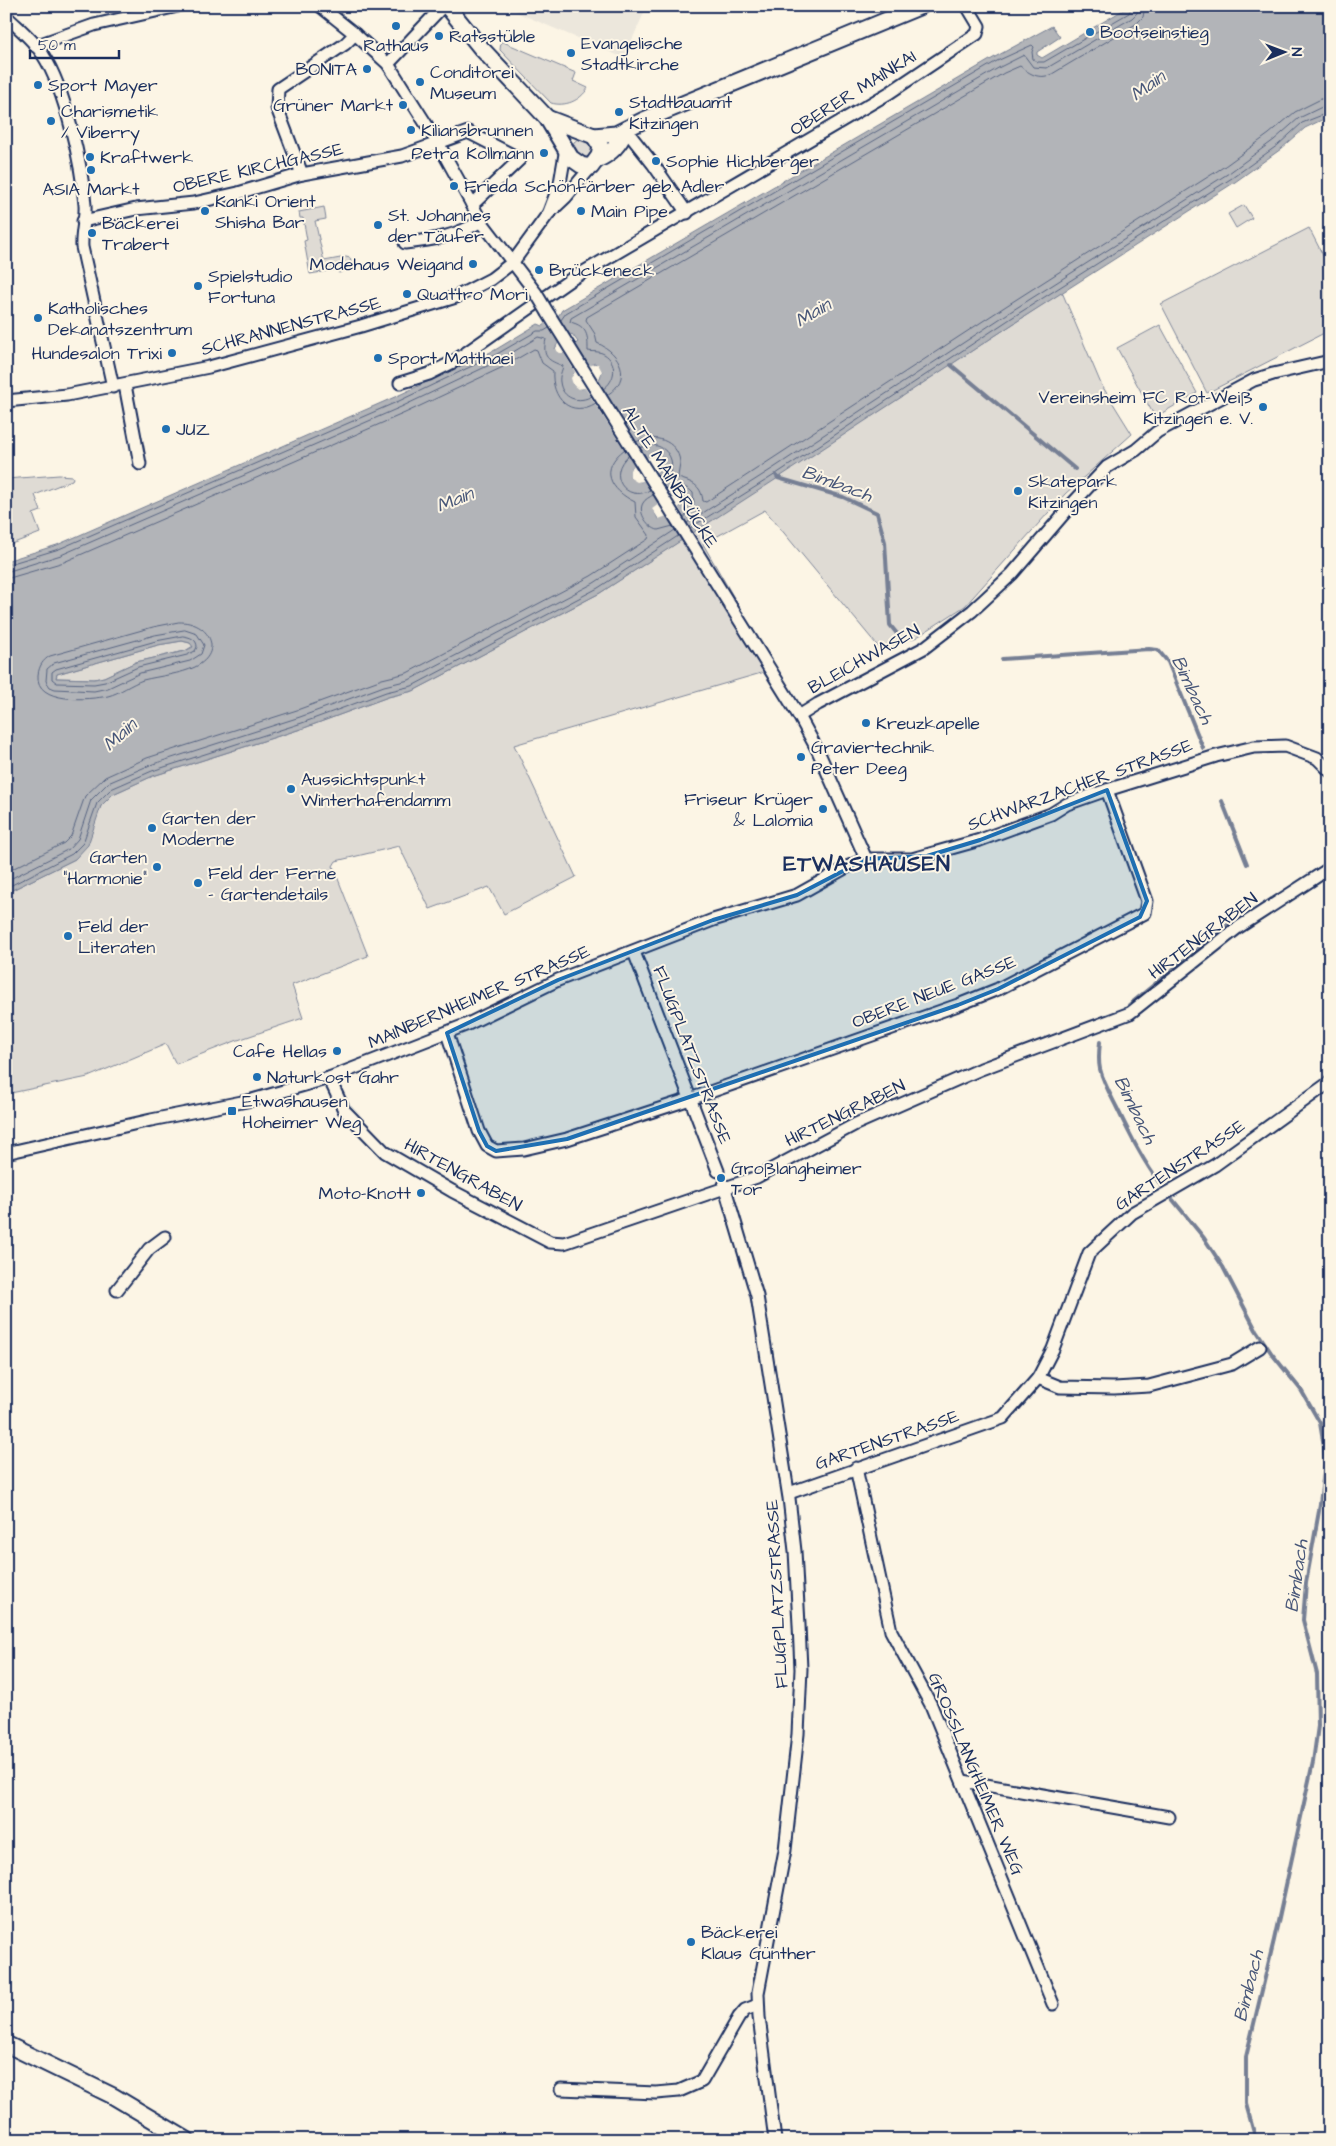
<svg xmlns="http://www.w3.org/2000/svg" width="1336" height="2146" viewBox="0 0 1336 2146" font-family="'Architects Daughter',sans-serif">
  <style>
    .built { fill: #ece7dc }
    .green { fill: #dfdbd4; stroke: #7d8599 }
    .water { fill: #b2b4b8; stroke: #767f94; fill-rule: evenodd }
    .pier { fill: #fcf5e5; fill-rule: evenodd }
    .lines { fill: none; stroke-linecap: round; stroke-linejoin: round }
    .shore { stroke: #576482; stroke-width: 1 }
    .stream { stroke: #767f94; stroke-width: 4 }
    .street-casing { stroke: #1b2f5e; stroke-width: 15 }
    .secondary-casing { stroke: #1b2f5e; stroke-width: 19 }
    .street { stroke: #fcf5e5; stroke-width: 11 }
    .secondary { stroke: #fcf5e5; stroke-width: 15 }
    .street-bridge-casing { stroke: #1b2f5e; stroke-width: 15; stroke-linecap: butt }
    .street-bridge { stroke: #fcf5e5; stroke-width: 11 }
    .marked { fill: #1f6fb2; fill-opacity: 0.2; stroke: #1f6fb2; stroke-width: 4; stroke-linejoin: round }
    .poi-dot { fill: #1f6fb2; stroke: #fcf5e5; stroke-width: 2 }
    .labels { text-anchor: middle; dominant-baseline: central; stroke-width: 4; stroke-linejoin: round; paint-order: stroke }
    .poi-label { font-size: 18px; fill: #1b2f5e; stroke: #fcf5e5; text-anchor: start }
    .street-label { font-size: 18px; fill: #1b2f5e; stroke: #fcf5e5 }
    .water-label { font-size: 19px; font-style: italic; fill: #485779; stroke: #fcf5e5 }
    .district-label { font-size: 22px; font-weight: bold; letter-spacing: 1px; fill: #1b2f5e; stroke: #fcf5e5 }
  </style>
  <rect width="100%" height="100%" fill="#fcf5e5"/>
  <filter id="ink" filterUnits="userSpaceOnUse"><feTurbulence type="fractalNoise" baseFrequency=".02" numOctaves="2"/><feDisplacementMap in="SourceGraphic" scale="10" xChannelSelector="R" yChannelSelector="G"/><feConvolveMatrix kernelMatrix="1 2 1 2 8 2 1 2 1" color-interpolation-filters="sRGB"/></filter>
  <g filter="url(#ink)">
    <!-- built -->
    <polygon class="built" points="518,6 647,6 624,58 516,12"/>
    <!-- green -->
    <g class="green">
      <path d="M 501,41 L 576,73 L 573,81 L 588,88 C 580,101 565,107 551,103 L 500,50 Z"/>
      <polygon points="579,138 594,142 594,156 585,161 572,148 574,142"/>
      <polygon points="1244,205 1252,218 1236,228 1228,214"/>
      <polygon points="324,207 326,219 315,221 324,261 346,257 350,258 352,265 348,269 339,273 335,270 310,274 304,241 307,240 303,218 300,218 299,212"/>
      <polygon points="1309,228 1330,269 1330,330 1207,393 1161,304"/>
      <polygon points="1062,292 1101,384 1132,434 1065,494 965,606 917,637 881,650 765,510 703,544 775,669 514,745 576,877 504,914 489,887 430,909 399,846 336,861 333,866 368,956 292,985 303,1018 238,1040 176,1064 166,1044 88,1077 6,1094 6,893 75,859 101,806 113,794 153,776 304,728 388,697 413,691 600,593"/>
      <polygon points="1160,325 1197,393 1155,417 1117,348"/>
      <polygon points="59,475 72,476 73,478 72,480 35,495 41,511 33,514 40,533 6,546 6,479"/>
      <polygon points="182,641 190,643 193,646 185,651 136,662 104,677 94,679 56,678 57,674 158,645"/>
    </g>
    <!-- water -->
    <path class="water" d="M 1130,6 L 1330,6 L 1330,116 L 1305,128 L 1281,149 L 1235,182 L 1016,322 L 778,478 L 600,593 L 413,691 L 388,697 L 304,728 L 153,776 L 113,794 L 101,806 L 88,845 L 75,859 L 6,893 L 6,561 L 57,545 L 397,396 L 495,350 L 538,324 L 543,326 L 559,315 L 562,310 L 995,57 L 1052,26 L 1060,37 L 1037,52 L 1037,55 L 1042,58 ZM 572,334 L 578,342 L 564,353 L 555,349 L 558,343 ZM 595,363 L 602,371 L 600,378 L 582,389 L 573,385 L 573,374 ZM 654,456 L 660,461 L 659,471 L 641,482 L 630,478 L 632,467 ZM 673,498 L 684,498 L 679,508 L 658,519 L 653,509 ZM 182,641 L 190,643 L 193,647 L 185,651 L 136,662 L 104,677 L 94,679 L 56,678 L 57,674 L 158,645 Z"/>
    <!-- pier -->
    <path class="pier" d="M 556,314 L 571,338 L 558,346 L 558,349 L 563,350 L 574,342 L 588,365 L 598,364 L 602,371 L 598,380 L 646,458 L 654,456 L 660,461 L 661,467 L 656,473 L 673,498 L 685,498 L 679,508 L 694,534 L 683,541 L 667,516 L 659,519 L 652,509 L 659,504 L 644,481 L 637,482 L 630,478 L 630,470 L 634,465 L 585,388 L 578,389 L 573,385 L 571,378 L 575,372 L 564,353 L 560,353 L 556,351 L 558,343 L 544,322 ZM 592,365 L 599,369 L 599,376 L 581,387 L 576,386 L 574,381 L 575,376 ZM 651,459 L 657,462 L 657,469 L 640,480 L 635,479 L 632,474 L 634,469 ZM 673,500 L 680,500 L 677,507 L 660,516 L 656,510 Z"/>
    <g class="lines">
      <!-- shore -->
      <g class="shore">
        <polyline points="561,320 566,313 997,61 1032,45 1034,47 1032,52 1033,59 1038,62 1044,62 1129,13 1132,6"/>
        <path d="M 603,389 C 616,381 618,362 604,354 C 599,351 593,352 588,351 C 588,337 588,326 570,322 L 571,318 L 1000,67 L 1024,55 L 1033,67 L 1047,68 L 1132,18 L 1137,13 L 1138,6"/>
        <path d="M 607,395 C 633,379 621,353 597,343 L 595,334 L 586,320 L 587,317 L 1004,73 L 1020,66 C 1030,74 1039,80 1052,74 L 1136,24 L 1143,17 L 1145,6"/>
        <path d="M 636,442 C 653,433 678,440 680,462 C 680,467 678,473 678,478 C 691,482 701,484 703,501 L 706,502 L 1006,306 L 1225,166 L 1269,134 L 1295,112 L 1321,99 L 1330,98"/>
        <path d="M 640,448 C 665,435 685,468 661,482"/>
        <path d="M 629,455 C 605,474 626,504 650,490"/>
        <path d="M 666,489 C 675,485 687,485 693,493 L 694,504 L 684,518"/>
        <path d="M 653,495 C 650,497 645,499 643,503 C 637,513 649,528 658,530 L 673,526"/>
        <polyline points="687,523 772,469 1010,312 1229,173 1274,140 1299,118 1324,106 1330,105"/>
        <polyline points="690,528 776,474 1013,317 1232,178 1278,145 1302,123 1330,112"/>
        <polyline points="6,565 59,549 399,401 497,354 537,331 544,331 549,328"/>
        <path d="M 6,572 L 61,555 L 401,407 L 500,360 L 538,337 L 546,339 C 542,358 548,360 563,366 C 562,371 559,376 560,382 C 562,399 579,404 592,396"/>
        <path d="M 6,579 L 64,562 L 405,413 L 503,367 L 534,349 L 537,350 L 542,363 L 553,371 C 551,398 570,419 596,403"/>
        <path d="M 179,622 C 209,621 225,652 195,667 C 181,674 159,676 143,680 C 131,684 120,693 108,696 C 89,700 35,704 38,675 C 39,666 43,660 50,656 L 153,627 Z"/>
        <polygon points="185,630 197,634 204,645 201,654 190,661 140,673 108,688 94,691 55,689 50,687 46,681 47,669 54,663 155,635"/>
        <path d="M 183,636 C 190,637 197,639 197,647 L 195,651 L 187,655 L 138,667 L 105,682 L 94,684 L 57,683 L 52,679 L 52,672 L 56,669 L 156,641 Z"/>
        <path d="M 6,872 L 64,843 L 71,836 L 85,796 L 105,777 L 147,758 L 297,710 L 382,679 L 407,673 L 591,576 L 648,539 L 649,535 L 636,517 L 635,502 C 610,490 598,469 625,449"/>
        <polyline points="6,881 69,849 78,839 91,800 108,783 150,765 300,717 384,686 409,680 594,583 675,530"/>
        <polyline points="6,888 72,854 83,843 97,803 111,789 152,771 302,723 386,692 412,686 598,588 678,536"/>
      </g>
      <!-- stream -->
      <g class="stream">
        <polyline points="951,365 1075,469"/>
        <polyline points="776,475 778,478 843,497 877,513 885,542 890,625 903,641"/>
        <polyline points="1002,659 1149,649 1158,650 1168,662 1203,748"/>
        <polyline points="1222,801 1247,864"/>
        <polyline points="1129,1005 1235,919"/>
        <path d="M 1100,1042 C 1099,1051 1098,1060 1100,1069 C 1103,1082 1111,1096 1117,1108 C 1130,1135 1143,1161 1161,1185"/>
        <polyline points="1173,1200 1204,1238 1223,1267 1256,1330 1272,1354 1301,1390 1320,1423 1324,1447 1325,1464 1319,1511 1306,1583 1303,1620 1317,1674 1318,1726 1313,1762 1274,1940 1246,2057 1246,2104 1256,2140"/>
      </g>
      <defs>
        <g id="street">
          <polyline points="320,6 355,34 388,64 438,143 481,221 536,293"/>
          <path d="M 6,16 C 18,28 34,40 43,55 C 65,89 82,165 85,205 C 86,219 81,232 82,247 L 113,387"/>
          <polyline points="35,46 94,25 178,6"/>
          <polyline points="388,64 443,6"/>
          <polyline points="626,130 653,164 687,213"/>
          <polyline points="302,174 277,108 278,89 345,44 355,34"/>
          <polyline points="549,212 560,183 566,148"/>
          <polyline points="83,221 136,209 194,203 238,193 302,174 402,156 468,132 520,159 472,205"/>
          <path d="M 405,243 C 434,240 457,236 481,221"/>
          <polyline points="548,313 799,716 818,751 866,859"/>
          <polyline points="400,383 429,374 453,362 570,280 889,93 977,34 979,26 967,6"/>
          <polyline points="125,385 140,464"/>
          <polyline points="6,401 67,395 209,367 361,326 456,297 491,279 513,262 548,214 566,197 591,167"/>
          <polyline points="799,716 818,704 924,648 972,611 1012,574 1074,502 1107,467 1136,450 1157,432 1254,380 1273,374 1330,361"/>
          <polyline points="634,952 718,1171"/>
          <polyline points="447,1033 479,1131 487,1146 496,1151 524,1149 567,1139 690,1099 958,1005 998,989 1145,913 1147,901 1107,790"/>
          <polyline points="329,1078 344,1110 385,1152 452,1191 550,1242 564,1243 757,1177 856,1124 981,1069 1130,1013 1236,929 1330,868"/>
          <polyline points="6,1153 151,1120 252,1100 329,1078 468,1024 558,980 713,920 797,895 847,867 866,859 912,859 980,840 1051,814 1067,804 1107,790 1216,756 1254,747 1285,746 1317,758 1330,771"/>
          <polyline points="724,1185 757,1296 789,1498 795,1551 799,1625 801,1669 798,1734 785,1850 758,1993 759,2017 775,2140"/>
          <polyline points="117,1290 149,1249 165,1237"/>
          <polyline points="1038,1378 1060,1387 1114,1388 1149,1386 1232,1364 1260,1347"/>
          <polyline points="856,1468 891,1631 931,1705 1053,2004"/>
          <polyline points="789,1493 1003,1418 1038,1378 1053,1349 1089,1253 1132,1213 1215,1165 1330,1082"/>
          <polyline points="963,1781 1169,1817"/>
          <polyline points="561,2089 656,2093 679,2091 702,2081 739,2017 745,2010 758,2005"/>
        </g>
        <g id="secondary">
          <polyline points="447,6 481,48 547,118 571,158 581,165 591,167 599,156 601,147 594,136"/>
          <polyline points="547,118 594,136 616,134 644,120 921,6"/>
          <path d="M 597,160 C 612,153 619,145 626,130"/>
          <polyline points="6,2044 113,2096 187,2140"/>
        </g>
      </defs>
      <!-- street casing -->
      <use href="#street" class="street-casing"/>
      <!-- secondary casing -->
      <use href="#secondary" class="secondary-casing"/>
      <!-- street -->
      <use href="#street" class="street"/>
      <!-- secondary -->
      <use href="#secondary" class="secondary"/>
      <defs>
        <polyline id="street-bridge" points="536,293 548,313"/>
      </defs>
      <!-- street-bridge casing -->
      <use href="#street-bridge" class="street-bridge-casing"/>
      <!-- street-bridge -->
      <use href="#street-bridge" class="street-bridge"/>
    </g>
  </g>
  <!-- marked area -->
  <path class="marked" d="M 1107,790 L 1147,901 L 1140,917 L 998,989 L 958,1005 L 567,1139 L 496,1151 L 487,1146 L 479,1131 L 447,1033 L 558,980 L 713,920 L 797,895 L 866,859 L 927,856 L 980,840 Z"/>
  <!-- markers -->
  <g class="poi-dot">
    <circle cx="396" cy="26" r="5"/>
    <circle cx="1090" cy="32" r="5"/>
    <circle cx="439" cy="36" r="5"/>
    <circle cx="571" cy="53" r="5"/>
    <circle cx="367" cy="69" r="5"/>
    <circle cx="420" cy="82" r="5"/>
    <circle cx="38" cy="85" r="5"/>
    <circle cx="403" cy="105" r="5"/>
    <circle cx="619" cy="112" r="5"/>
    <circle cx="51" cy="121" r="5"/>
    <circle cx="411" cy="130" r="5"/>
    <circle cx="544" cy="153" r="5"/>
    <circle cx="90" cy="157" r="5"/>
    <circle cx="656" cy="161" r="5"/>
    <circle cx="91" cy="170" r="5"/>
    <circle cx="454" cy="186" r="5"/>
    <circle cx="205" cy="211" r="5"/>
    <circle cx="581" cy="211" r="5"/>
    <circle cx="378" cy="225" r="5"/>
    <circle cx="92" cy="233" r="5"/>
    <circle cx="473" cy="264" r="5"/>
    <circle cx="539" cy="270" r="5"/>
    <circle cx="198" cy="286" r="5"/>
    <circle cx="407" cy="294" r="5"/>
    <circle cx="38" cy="318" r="5"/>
    <circle cx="172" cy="353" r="5"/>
    <circle cx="378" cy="358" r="5"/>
    <circle cx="1263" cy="407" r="5"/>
    <circle cx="166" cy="429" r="5"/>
    <circle cx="1018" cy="491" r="5"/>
    <circle cx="866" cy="723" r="5"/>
    <circle cx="801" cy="757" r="5"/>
    <circle cx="291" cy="789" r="5"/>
    <circle cx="823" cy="809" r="5"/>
    <circle cx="152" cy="828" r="5"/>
    <circle cx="157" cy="867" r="5"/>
    <circle cx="198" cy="883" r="5"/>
    <circle cx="68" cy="936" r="5"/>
    <circle cx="337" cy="1051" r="5"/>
    <circle cx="257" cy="1077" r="5"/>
    <rect x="227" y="1106" width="10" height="10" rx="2.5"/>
    <circle cx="721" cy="1178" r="5"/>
    <circle cx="421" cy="1193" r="5"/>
    <circle cx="691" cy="1942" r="5"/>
  </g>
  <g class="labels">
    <!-- poi labels -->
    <g class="poi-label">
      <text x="1100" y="32">Bootseinstieg</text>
      <text x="449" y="36">Ratsstüble</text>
      <text x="581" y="43">Evangelische<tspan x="581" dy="21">Stadtkirche</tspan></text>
      <text x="396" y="45" text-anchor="middle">Rathaus</text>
      <text x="357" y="69" text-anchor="end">BONITA</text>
      <text x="430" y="72">Conditorei<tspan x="430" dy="21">Museum</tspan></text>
      <text x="48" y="85">Sport Mayer</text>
      <text x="629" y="102">Stadtbauamt<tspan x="629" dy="21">Kitzingen</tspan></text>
      <text x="393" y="105" text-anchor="end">Grüner Markt</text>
      <text x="61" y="111">Charismetik<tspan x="61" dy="21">/ Viberry</tspan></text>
      <text x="421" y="130">Kiliansbrunnen</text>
      <text x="534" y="153" text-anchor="end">Petra Kollmann</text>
      <text x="100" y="157">Kraftwerk</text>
      <text x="666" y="161">Sophie Hichberger</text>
      <text x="464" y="186">Frieda Schönfärber geb. Adler</text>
      <text x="91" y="189" text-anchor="middle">ASIA Markt</text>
      <text x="215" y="201">Kanki Orient<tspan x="215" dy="21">Shisha Bar</tspan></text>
      <text x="591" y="211">Main Pipe</text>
      <text x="388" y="215">St. Johannes<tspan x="388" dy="21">der Täufer</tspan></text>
      <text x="102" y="223">Bäckerei<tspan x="102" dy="21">Trabert</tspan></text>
      <text x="463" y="264" text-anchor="end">Modehaus Weigand</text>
      <text x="549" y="270">Brückeneck</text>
      <text x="208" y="276">Spielstudio<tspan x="208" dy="21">Fortuna</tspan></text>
      <text x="417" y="294">Quattro Mori</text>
      <text x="48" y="308">Katholisches<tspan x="48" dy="21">Dekanatszentrum</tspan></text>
      <text x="162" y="353" text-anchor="end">Hundesalon Trixi</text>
      <text x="388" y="358">Sport Matthaei</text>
      <text x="1253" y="397" text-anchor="end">Vereinsheim FC Rot-Weiß<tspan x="1253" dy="21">Kitzingen e. V.</tspan></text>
      <text x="176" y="429">JUZ</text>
      <text x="1028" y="481">Skatepark<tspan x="1028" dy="21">Kitzingen</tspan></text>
      <text x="876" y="723">Kreuzkapelle</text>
      <text x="811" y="747">Graviertechnik<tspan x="811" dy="21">Peter Deeg</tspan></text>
      <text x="301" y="779">Aussichtspunkt<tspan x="301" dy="21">Winterhafendamm</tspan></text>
      <text x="813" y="799" text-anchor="end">Friseur Krüger<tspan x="813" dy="21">&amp; Lalomia</tspan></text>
      <text x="162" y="818">Garten der<tspan x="162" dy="21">Moderne</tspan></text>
      <text x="147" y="857" text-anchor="end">Garten<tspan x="147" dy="21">"Harmonie"</tspan></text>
      <text x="208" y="873">Feld der Ferne<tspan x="208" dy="21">- Gartendetails</tspan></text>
      <text x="78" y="926">Feld der<tspan x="78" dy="21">Literaten</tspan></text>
      <text x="327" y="1051" text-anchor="end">Cafe Hellas</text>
      <text x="267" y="1077">Naturkost Gahr</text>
      <text x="242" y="1101">Etwashausen<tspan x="242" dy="21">Hoheimer Weg</tspan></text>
      <text x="731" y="1168">Großlangheimer<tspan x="731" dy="21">Tor</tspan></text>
      <text x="411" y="1193" text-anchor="end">Moto-Knott</text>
      <text x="701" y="1932">Bäckerei<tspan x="701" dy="21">Klaus Günther</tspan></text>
    </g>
    <!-- street labels -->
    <g class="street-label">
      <text transform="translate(853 93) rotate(-32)">OBERER MAINKAI</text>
      <text transform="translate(258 168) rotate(-13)">OBERE KIRCHGASSE</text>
      <text transform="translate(291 326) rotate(-15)">SCHRANNENSTRASSE</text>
      <text transform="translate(670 477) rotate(58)">ALTE MAINBRÜCKE</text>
      <text transform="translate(864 659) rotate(-29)">BLEICHWASEN</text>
      <text transform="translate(1080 785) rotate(-20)">SCHWARZACHER STRASSE</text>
      <text transform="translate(1203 936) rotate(-37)">HIRTENGRABEN</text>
      <text transform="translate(934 992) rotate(-21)">OBERE NEUE GASSE</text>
      <text transform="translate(479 997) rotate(-23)">MAINBERNHEIMER STRASSE</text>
      <text transform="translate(692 1055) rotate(69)">FLUGPLATZSTRASSE</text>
      <text transform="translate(845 1113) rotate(-26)">HIRTENGRABEN</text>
      <text transform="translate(1180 1165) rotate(-33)">GARTENSTRASSE</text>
      <text transform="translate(463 1175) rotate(29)">HIRTENGRABEN</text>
      <text transform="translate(887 1440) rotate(-19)">GARTENSTRASSE</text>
      <text transform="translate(777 1594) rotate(-93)">FLUGPLATZSTRASSE</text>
      <text transform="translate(976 1774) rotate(67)">GROSSLANGHEIMER WEG</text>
    </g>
    <!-- water labels -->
    <g class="water-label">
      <text transform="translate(1148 86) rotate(-36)">Main</text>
      <text transform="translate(813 313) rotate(-31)">Main</text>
      <text transform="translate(837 484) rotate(20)">Bimbach</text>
      <text transform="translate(455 500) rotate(-22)">Main</text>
      <text transform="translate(1192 690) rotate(65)">Bimbach</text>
      <text transform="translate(120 735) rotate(-42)">Main</text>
      <text transform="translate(1135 1110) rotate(64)">Bimbach</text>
      <text transform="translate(1297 1576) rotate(-82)">Bimbach</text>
      <text transform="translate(1249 1986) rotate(-76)">Bimbach</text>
    </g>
    <!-- district labels -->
    <g class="district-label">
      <text x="867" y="864">ETWASHAUSEN</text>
    </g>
  </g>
  <!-- margin -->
  <rect width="1336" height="2146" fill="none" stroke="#fcf5e5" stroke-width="25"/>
  <rect x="12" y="12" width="1311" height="2121" fill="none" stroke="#1b2f5e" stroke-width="2" filter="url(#ink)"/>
  <!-- north arrow -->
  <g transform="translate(1284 52) rotate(89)" stroke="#fcf5e5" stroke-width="4" paint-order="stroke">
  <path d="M0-4L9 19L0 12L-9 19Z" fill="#1b2f5e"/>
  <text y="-8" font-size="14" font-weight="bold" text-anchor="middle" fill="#1b2f5e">N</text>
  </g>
  <!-- scale -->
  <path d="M30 50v8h89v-8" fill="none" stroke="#1b2f5e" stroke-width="2.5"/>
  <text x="38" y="50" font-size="15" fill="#1b2f5e" stroke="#fcf5e5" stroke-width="4" paint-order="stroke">50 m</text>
</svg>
